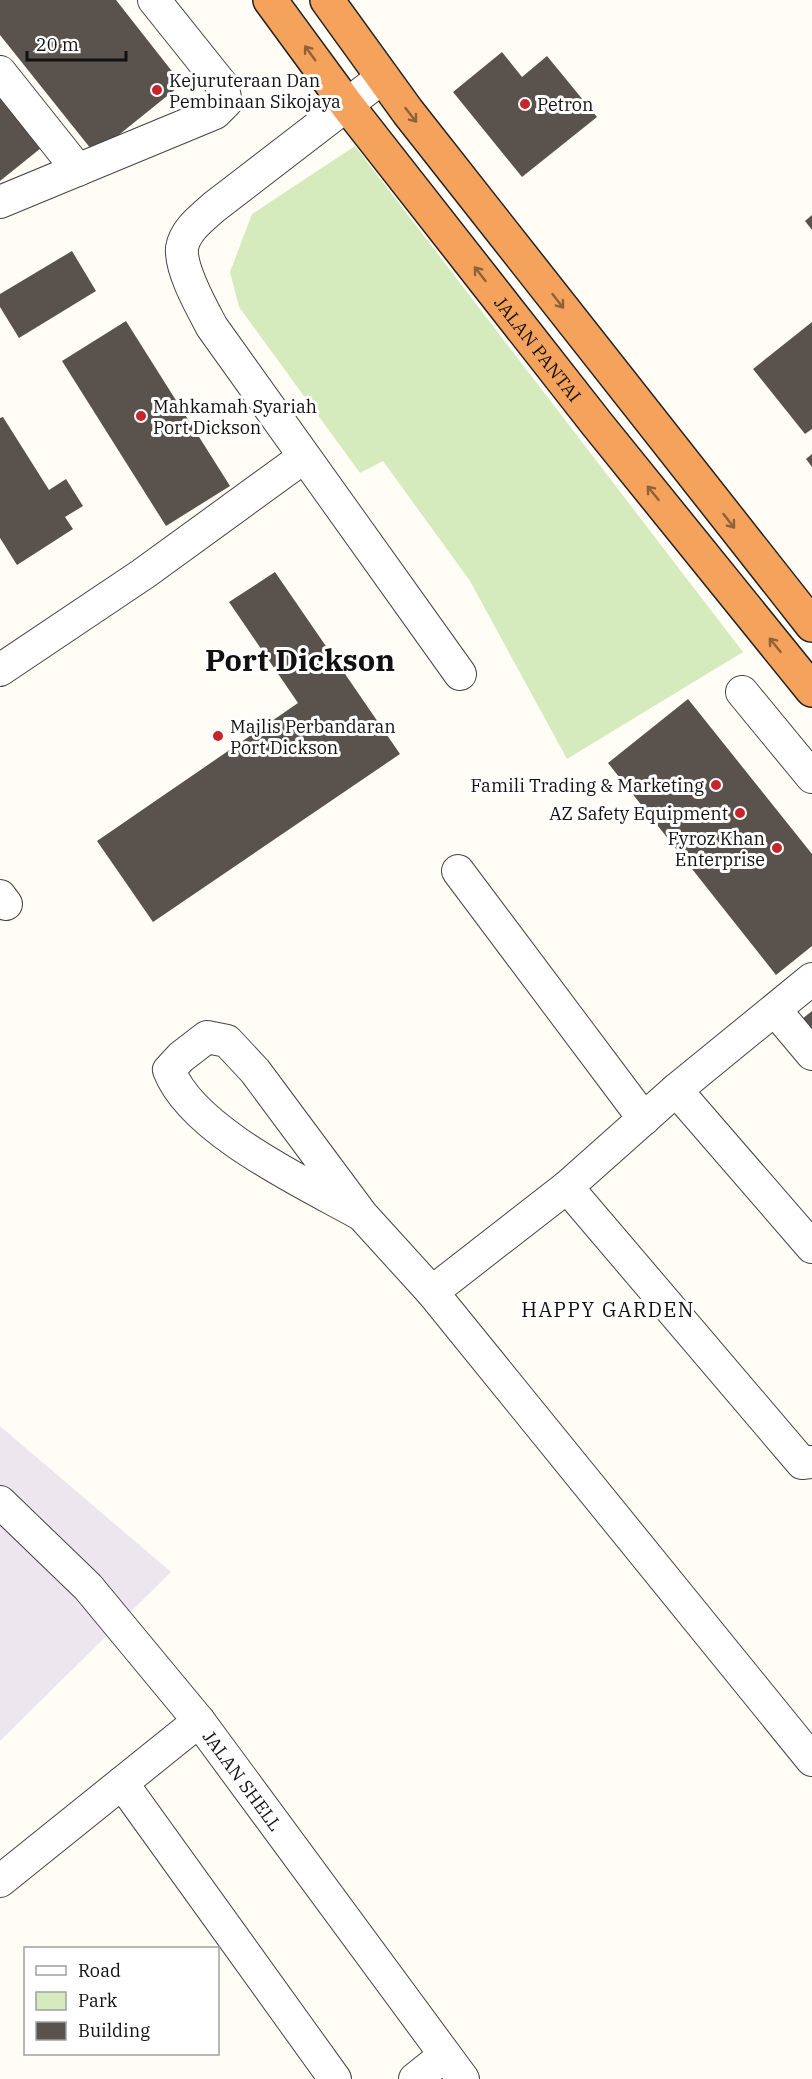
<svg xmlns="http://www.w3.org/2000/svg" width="812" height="2079" viewBox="0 0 812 2079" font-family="'IBM Plex Serif',serif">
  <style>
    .industrial { fill: #eee6ef }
    .green { fill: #d5ebbd }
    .building { fill: #5a524d }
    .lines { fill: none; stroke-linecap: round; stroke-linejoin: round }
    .minor-casing { stroke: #444; stroke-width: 34 }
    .highway-casing { stroke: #222; stroke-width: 36 }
    .minor { stroke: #fff; stroke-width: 32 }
    .highway { stroke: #f5a25d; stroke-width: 33 }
    .oneway { stroke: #8e613b }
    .poi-dot { fill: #c4262e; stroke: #fff; stroke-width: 2 }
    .labels { text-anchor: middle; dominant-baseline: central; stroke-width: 6; stroke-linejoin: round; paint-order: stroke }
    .poi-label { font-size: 18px; fill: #111; stroke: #fff; text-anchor: start }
    .street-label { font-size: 18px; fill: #111; stroke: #fff }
    .neighbourhood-label { font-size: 20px; letter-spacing: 1.5px; fill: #111; stroke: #fff }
    .town-label { font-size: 30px; font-weight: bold; fill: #111; stroke: #fff }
  </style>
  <rect width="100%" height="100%" fill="#fffdf5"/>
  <!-- industrial -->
  <polygon class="industrial" points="0,1426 171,1572 0,1741"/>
  <!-- green -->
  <polygon class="green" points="355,146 743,652 567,759 470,581 383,461 360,473 239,307 230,272 252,214"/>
  <!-- building -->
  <g class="building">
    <polygon points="0,0 116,0 182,84 95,154 0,35"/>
    <polygon points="502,52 522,77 547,56 597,117 522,177 453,92"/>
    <polygon points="0,97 41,148 0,181"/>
    <polygon points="812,215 812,230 805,221"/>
    <polygon points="72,251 96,291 19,338 0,307 0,294"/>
    <polygon points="126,321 230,486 166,526 62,361"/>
    <polygon points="812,322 812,429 805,434 753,369"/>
    <polygon points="3,417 49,490 66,479 83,506 65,517 73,529 17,565 0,538 0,418"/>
    <polygon points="812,454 812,467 806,459"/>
    <polygon points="275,572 400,754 153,922 97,841 298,703 229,602"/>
    <polygon points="688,699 812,854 812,946 776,975 608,763"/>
    <polygon points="812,1011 812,1039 797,1023"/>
  </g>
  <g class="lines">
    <defs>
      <g id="minor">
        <polyline points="0,72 78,170"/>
        <path d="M 383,77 L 214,207 C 202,218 185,230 182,248 C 180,270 202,308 212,327 L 460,674"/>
        <polyline points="0,202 215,113 226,102 222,85 154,0"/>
        <polyline points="0,670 143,574 304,457"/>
        <polyline points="742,692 812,777"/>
        <polyline points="458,871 644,1119"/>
        <polyline points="0,896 6,904"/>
        <polyline points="775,1010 812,1054"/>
        <polyline points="676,1090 812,1247"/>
        <polyline points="567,1187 802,1463 812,1462"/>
        <path d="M 362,1215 C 307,1184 192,1131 169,1070 L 181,1057 L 207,1037 L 227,1041 L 255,1071 L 362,1215 L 432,1292 L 812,1760"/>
        <polyline points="432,1292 567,1187 676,1090 812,979"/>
        <path id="s1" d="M 0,1502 L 88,1587 L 199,1721 L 463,2079"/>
        <polyline points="122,1783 335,2079"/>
        <polyline points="0,1881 199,1721"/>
        <polyline points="415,2079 445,2055"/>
      </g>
      <g id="highway">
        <path id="s2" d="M 270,0 L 347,105 L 597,424 L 812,690"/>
        <polyline points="327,0 408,112 812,625"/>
      </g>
    </defs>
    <!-- minor casing -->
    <use href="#minor" class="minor-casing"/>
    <!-- highway casing -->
    <use href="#highway" class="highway-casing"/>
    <!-- minor -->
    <use href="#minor" class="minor"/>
    <!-- highway -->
    <use href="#highway" class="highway"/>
  </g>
  <!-- one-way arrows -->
  <defs><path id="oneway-shaft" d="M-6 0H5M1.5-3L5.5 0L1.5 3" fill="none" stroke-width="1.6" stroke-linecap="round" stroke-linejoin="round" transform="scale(1.5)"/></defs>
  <g class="oneway">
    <use href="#oneway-shaft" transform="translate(310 53) rotate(-126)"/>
    <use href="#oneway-shaft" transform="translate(411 115) rotate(52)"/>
    <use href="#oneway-shaft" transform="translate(480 274) rotate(-128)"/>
    <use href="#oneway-shaft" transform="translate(558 301) rotate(52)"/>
    <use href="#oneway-shaft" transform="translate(653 493) rotate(-129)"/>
    <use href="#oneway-shaft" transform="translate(729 521) rotate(52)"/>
    <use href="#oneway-shaft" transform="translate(775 645) rotate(-129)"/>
  </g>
  <!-- markers -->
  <g class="poi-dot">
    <circle cx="157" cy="90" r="6"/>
    <circle cx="525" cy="104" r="6"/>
    <circle cx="141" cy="416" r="6"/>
    <circle cx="218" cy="736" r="6"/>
    <circle cx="716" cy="785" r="6"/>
    <circle cx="740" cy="813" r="6"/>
    <circle cx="777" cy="848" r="6"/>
  </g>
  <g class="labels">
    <!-- poi labels -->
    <g class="poi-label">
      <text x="169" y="80">Kejuruteraan Dan<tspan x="169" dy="21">Pembinaan Sikojaya</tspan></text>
      <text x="537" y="104">Petron</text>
      <text x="153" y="406">Mahkamah Syariah<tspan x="153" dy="21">Port Dickson</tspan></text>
      <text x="230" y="726">Majlis Perbandaran<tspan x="230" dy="21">Port Dickson</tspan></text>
      <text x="704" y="785" text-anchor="end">Famili Trading &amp; Marketing</text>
      <text x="728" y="813" text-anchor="end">AZ Safety Equipment</text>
      <text x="765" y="838" text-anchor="end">Fyroz Khan<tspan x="765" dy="21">Enterprise</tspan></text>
    </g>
    <!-- street labels -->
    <g class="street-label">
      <text stroke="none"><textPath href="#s2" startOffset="440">JALAN PANTAI</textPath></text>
      <text stroke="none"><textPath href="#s1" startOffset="370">JALAN SHELL</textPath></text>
    </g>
    <!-- neighbourhood labels -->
    <g class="neighbourhood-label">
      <text x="608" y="1309">HAPPY GARDEN</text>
    </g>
    <!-- town labels -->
    <g class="town-label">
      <text x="300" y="659">Port Dickson</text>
    </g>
  </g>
  <!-- legend -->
  <rect x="24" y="1947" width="195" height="108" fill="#ffffff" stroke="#a0a0a0" stroke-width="1.5"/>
  <rect x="36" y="1966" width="30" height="9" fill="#ffffff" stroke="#a0a0a0" stroke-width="1.5"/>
  <text x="78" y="1977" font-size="18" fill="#111111">Road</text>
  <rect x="36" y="1992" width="30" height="18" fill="#d5ebbd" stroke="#a0a0a0" stroke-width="1.5"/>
  <text x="78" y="2007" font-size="18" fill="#111111">Park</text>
  <rect x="36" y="2022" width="30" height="18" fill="#5a524d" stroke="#a0a0a0" stroke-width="1.5"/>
  <text x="78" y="2037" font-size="18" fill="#111111">Building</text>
  <!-- scale -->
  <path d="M27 51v9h99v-9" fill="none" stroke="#111111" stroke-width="3"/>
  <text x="36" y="51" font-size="18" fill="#111111" stroke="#ffffff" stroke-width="4.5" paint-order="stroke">20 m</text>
</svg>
